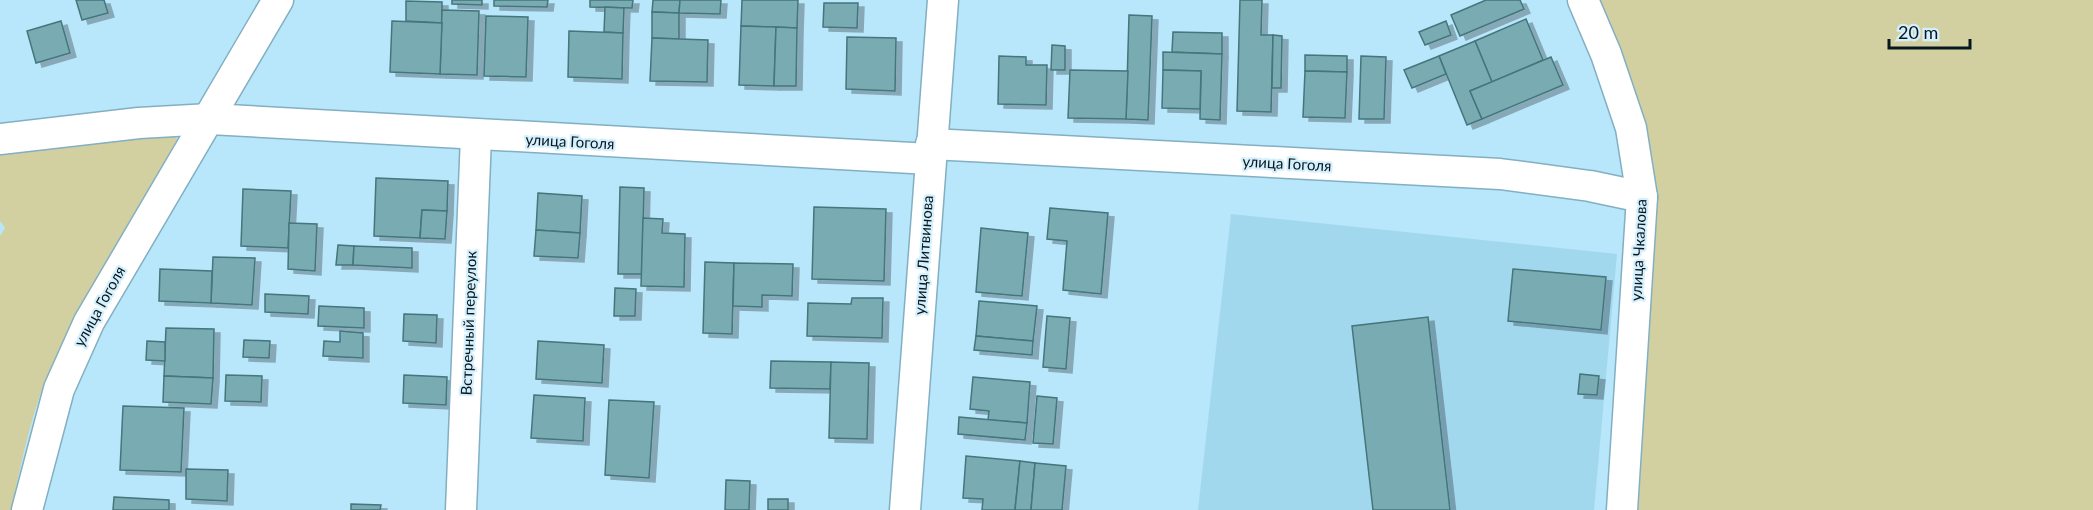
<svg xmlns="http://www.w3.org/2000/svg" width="2093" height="510" viewBox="0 0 2093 510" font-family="Lato,sans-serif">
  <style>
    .built { fill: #a2d8ee }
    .green { fill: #d2d0a0 }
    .building { fill: #78abb2; stroke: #44767c; stroke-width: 1.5; filter: url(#shadow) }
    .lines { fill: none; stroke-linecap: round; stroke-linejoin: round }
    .street-casing { stroke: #83afc2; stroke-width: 33 }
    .street { stroke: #fff; stroke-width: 30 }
    .labels { text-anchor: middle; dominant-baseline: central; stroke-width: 4.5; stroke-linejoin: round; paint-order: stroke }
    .street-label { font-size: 15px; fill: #06181f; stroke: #d5f0fc }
  </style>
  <defs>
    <filter id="shadow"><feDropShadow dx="6" dy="4" stdDeviation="0" flood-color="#0004"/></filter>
  </defs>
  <rect width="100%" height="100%" fill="#b8e6fa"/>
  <!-- built -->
  <polygon class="built" points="1231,214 1617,254 1594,510 1198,510"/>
  <!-- green -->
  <g class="green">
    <polygon points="1600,0 2093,0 2093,510 1638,510 1657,209 1653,164 1646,124"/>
    <path d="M 169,131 L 178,140 L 177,148 C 133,217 89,287 54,361 C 32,407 22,461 11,510 L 0,510 L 0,236 L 5,228 L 0,221 L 0,152 Z"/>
  </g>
  <!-- building -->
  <g class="building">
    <polygon points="76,0 104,0 108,13 82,20"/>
    <polygon points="452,0 482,0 482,5 452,4"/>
    <polygon points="494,0 548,0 547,7 494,6"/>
    <polygon points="590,0 633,0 632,8 590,7"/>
    <polygon points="653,0 680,0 679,13 652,12"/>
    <polygon points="680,0 721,0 720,14 679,13"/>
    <polygon points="742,0 798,0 797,28 741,26"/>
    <polygon points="1240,0 1262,0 1261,35 1273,35 1271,112 1237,111"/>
    <polygon points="1486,0 1520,0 1524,9 1460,36 1451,15"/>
    <polygon points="406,1 442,2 442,23 406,21"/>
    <polygon points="824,3 858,3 857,28 823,27"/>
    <polygon points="605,7 624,8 623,33 604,32"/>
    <polygon points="442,10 479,11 477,75 440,74"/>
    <polygon points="652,12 679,13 679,39 652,38"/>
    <polygon points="1129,15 1152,16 1148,120 1126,119"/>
    <polygon points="486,16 528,17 526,77 484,76"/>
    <polygon points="1526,19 1543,60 1492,82 1475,41"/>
    <polygon points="61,21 70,53 36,63 27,31"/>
    <polygon points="392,21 442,23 440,74 390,72"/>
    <polygon points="1446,21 1451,35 1425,45 1419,32"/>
    <polygon points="741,26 776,27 774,86 739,85"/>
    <polygon points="776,27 797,28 796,86 774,86"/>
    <polygon points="569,31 623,33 622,79 568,77"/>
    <polygon points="1173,32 1222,33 1222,54 1172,52"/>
    <polygon points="1273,35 1282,36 1281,88 1272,88"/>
    <polygon points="847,37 896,38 895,91 846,89"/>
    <polygon points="652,38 708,40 707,82 650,81"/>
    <polygon points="1475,41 1492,82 1470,91 1482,119 1467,125 1439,56"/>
    <polygon points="1052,45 1065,46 1065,70 1051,70"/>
    <polygon points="1163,52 1222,54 1220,120 1200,119 1201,71 1163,70"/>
    <polygon points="1305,55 1347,56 1347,72 1305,71"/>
    <polygon points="999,56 1026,57 1026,65 1047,65 1046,105 998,104"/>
    <polygon points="1361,56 1386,57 1384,119 1359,119"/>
    <polygon points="1439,56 1446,74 1412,88 1404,70"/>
    <polygon points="1551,57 1563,85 1482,119 1470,91"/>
    <polygon points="1070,70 1128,71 1126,119 1068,118"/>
    <polygon points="1163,70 1201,71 1200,109 1162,108"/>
    <polygon points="1305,71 1347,72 1345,118 1303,117"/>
    <polygon points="376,178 448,181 447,211 422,210 420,238 374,236"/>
    <polygon points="620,187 644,188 642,274 618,274"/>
    <polygon points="243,189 291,191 288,248 241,246"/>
    <polygon points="538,193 582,196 580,233 536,230"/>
    <polygon points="814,207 886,209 884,281 812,279"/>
    <polygon points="1050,208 1108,213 1101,294 1063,290 1067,241 1047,239"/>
    <polygon points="422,210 447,211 445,239 420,238"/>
    <polygon points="643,218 663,219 662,233 685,234 684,287 641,286"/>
    <polygon points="289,223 317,224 315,271 288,269"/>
    <polygon points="981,228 1028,233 1022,296 976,292"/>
    <polygon points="536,230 580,233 578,258 534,256"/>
    <polygon points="338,245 354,246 353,265 336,265"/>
    <polygon points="354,246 412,248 412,268 353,265"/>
    <polygon points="213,257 255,258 252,305 211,303"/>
    <polygon points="705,262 734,263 732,334 703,333"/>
    <polygon points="734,263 793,264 792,296 762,295 762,307 733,306"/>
    <polygon points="160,269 212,271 211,303 159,301"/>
    <polygon points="1513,269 1606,277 1601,330 1508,321"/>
    <polygon points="615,288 636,289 635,316 614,316"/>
    <polygon points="265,294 309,296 308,314 265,312"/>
    <polygon points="852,298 883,298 882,338 807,336 808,303 851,304"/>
    <polygon points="979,301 1037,306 1033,341 976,336"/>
    <polygon points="319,306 364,308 364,328 318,326"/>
    <polygon points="404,314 437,315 436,343 403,341"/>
    <polygon points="1047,316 1070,318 1066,369 1043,367"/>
    <polygon points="1428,317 1450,510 1373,510 1352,326"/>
    <polygon points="166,328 214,329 213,378 164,376"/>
    <polygon points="340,331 363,333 363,358 323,356 324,341 340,342"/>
    <polygon points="976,336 1033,341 1032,355 974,350"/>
    <polygon points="244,340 270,341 269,358 243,357"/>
    <polygon points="147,341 165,342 165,361 146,360"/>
    <polygon points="538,341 604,345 602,383 536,379"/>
    <polygon points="771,361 831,362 830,389 770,388"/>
    <polygon points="831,362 869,363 867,439 829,438"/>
    <polygon points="1580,374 1599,376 1597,395 1578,394"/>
    <polygon points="226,375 262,376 261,402 225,401"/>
    <polygon points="404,375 447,377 446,405 403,403"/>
    <polygon points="164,376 213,378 211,404 163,402"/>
    <polygon points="973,377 1030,382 1027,423 988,420 989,411 970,409"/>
    <polygon points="534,395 585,398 583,441 531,438"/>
    <polygon points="1037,396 1057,398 1053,444 1033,443"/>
    <polygon points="609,400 654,402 649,478 605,475"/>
    <polygon points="123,406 184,408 181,472 120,470"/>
    <polygon points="959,417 1027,423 1025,440 958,434"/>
    <polygon points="966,456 1020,461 1015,510 982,510 983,499 963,498"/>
    <polygon points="1020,461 1035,463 1031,510 1015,510"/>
    <polygon points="1035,463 1066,466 1062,510 1031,510"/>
    <polygon points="186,469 228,470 227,501 186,499"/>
    <polygon points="726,480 750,481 749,510 725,510"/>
    <polygon points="114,497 169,500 169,510 113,510"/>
    <rect x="768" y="499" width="20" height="11"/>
    <polygon points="351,504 381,505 380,510 351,510"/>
  </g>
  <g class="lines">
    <defs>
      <g id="street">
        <polyline points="1583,0 1606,54 1631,128 1642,197 1622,510"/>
        <polyline points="0,139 139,123 210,119 930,159"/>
        <polyline points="931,144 1500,174 1590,186 1642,197"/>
        <polyline points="27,510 59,389 89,322 278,0"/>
        <polyline points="461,510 476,136"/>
        <polyline points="905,510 943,0"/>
      </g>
    </defs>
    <!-- street casing -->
    <use href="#street" class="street-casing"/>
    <!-- street -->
    <use href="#street" class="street"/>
  </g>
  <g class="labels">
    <!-- street labels -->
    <g class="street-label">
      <text transform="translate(570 141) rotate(3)">улица Гоголя</text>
      <text transform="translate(1287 163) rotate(3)">улица Гоголя</text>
      <text transform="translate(1638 250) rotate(-87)">улица Чкалова</text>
      <text transform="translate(923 255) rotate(-86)">улица Литвинова</text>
      <text transform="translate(99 306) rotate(-61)">улица Гоголя</text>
      <text transform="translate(468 323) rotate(-88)">Встречный переулок</text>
    </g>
  </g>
  <!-- scale -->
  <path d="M1889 39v9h81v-9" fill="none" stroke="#06181f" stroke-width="3"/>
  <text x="1898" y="39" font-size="18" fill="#06181f" stroke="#d5f0fc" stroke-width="4.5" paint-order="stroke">20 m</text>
</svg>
